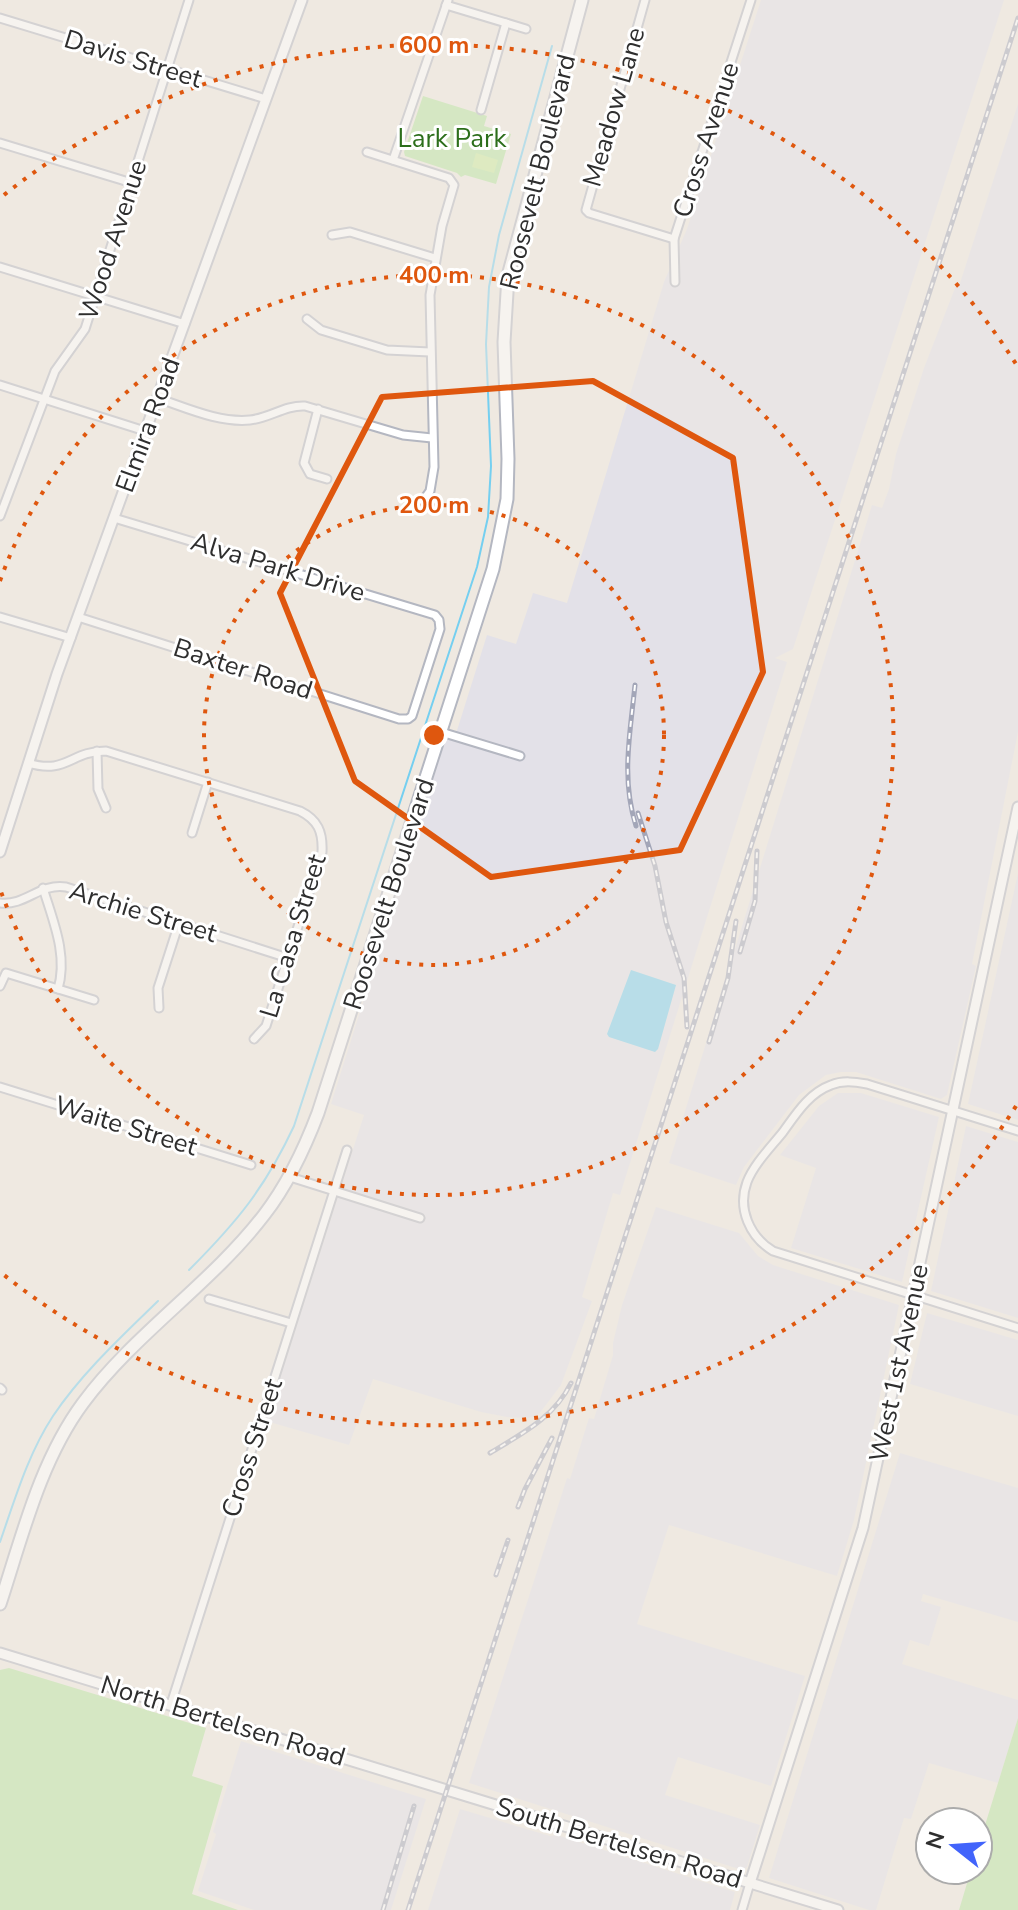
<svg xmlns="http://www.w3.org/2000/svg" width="1018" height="1910" viewBox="0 0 1018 1910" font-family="'Nunito Sans',sans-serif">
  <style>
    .industrial { fill: #e3e1e8 }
    .green { fill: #b6e59e }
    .pitch { fill: #c9ec9a }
    .water { fill: #75cff0 }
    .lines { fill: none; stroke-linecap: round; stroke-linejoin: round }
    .stream { stroke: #75cff0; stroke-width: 2 }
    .minor-casing { stroke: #b4b7c1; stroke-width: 11 }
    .tertiary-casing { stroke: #b4b7c1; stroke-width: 13 }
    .secondary-casing { stroke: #b4b7c1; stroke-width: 15 }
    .minor { stroke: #fff; stroke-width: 7 }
    .tertiary { stroke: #fff; stroke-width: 9 }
    .secondary { stroke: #fff; stroke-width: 11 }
    .rail-casing { stroke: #a3a6b8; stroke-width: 5 }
    .rail { stroke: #fff; stroke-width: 2; stroke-dasharray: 6; stroke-linecap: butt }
    .marked { fill: none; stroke: #df570e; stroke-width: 6; stroke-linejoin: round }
    .ring { fill: none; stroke: #df570e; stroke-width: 4; stroke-dasharray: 4 8 }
    .labels { text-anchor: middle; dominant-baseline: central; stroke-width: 6; stroke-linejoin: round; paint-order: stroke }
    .street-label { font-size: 26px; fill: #2e2e2e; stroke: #fff }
    .park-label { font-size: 26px; fill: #2c6e1b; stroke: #fff }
    .centre { fill: #df570e; stroke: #fff; stroke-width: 4 }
    .ring-label { font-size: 24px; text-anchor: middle; font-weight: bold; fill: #df570e; stroke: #fff; stroke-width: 6; stroke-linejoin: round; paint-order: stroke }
  </style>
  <rect width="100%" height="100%" fill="#efe9e1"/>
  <!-- industrial -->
  <g class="industrial">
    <polygon points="761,0 1004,0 793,649 775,658 787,662 620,1195 613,1193 582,1297 592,1301 561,1385 539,1414 529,1418 507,1417 481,1412 373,1379 349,1445 266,1421 364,1115 331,1104 446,738 454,740 487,635 516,644 533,593 567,603 664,282 687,229"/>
    <polygon points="1018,104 1018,732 972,964 976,966 947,1095 941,1099 856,1072 841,1072 826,1075 799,1095 744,1167 736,1185 669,1163 872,505 882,508 889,489 896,454 924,368 957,283 960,283"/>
    <polygon points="1018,873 1018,1120 968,1104"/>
    <polygon points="838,1093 861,1093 939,1117 902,1282 791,1248 816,1168 780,1155 819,1106"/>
    <polygon points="966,1126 1018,1142 1018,1318 931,1291"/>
    <polygon points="656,1207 739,1233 758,1256 773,1265 899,1305 854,1520 837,1576 669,1525 637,1624 805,1676 771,1786 678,1757 665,1795 760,1825 747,1867 742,1870 469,1783 567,1478 570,1479 589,1418 594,1419 613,1355 613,1343 622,1305"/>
    <polygon points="927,1313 1018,1340 1018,1416 910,1384"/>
    <polygon points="900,1453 1018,1488 1018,1622 923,1594 921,1601 941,1607 929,1646 910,1640 902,1664 1018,1700 1018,1718 998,1783 929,1763 911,1819 904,1818 876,1910 869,1910 769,1878"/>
    <polygon points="241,1741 426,1799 391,1910 254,1910 198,1891 216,1834 213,1832"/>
    <polygon points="460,1809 550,1836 557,1835 735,1892 730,1910 428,1910"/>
  </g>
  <!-- green -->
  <g class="green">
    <polygon points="423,96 487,116 484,126 511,134 496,184 465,175 461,177 457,173 405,156 404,152"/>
    <polygon points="9,1668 206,1728 192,1776 223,1786 192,1894 238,1910 0,1910 0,1670"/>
    <polygon points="1018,1718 1018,1910 959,1910 971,1870 978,1870 978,1848"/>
  </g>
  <!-- pitch -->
  <polygon class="pitch" points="476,153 498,160 494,173 472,167"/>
  <!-- water -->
  <polygon class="water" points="631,970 676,985 658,1049 655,1052 609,1037 607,1034"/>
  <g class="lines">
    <!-- stream -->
    <g class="stream">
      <path d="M 189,1270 C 237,1222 265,1188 294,1126 L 477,567 L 488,517 L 491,466 L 486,344 L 489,287 L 499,235 L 552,46"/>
      <path d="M 0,1542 C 15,1499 28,1454 53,1416 C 82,1373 121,1337 158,1301"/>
    </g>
    <defs>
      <g id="minor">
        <polyline points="645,0 586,210 589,213 674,239"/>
        <polyline points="446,5 526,29"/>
        <polyline points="0,18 266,99"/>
        <polyline points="481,110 506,23"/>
        <polyline points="0,143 132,183"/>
        <polyline points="367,152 449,178 454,185 442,226 430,295 434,467 430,491 419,506"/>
        <polyline points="393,160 448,0"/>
        <polyline points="332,235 350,232 435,258"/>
        <polyline points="0,267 185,324"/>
        <polyline points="675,282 674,239 751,0"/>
        <polyline points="307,319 321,330 387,350 430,352"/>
        <polyline points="0,385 145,431"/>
        <path d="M 157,398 C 187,408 219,423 250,420 C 270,418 285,405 305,406 L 403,435 L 432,438"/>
        <polyline points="318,409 304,463 310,474 327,479"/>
        <polyline points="0,516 55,371 85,329 189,0"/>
        <polyline points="0,617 71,638"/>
        <polyline points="78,617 399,719 408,719 412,716 440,629 439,620 435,615 114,518"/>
        <polyline points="441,732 520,756"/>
        <polyline points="97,751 98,789 106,808"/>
        <path d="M 28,763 C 67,775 70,751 106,751 L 300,811 C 318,820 323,832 322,852 L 266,1026 L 254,1039"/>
        <polyline points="192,833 208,782"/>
        <path d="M 43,888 C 53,921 68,955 58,989"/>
        <path d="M 0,903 C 26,906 39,883 66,887 L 288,958"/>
        <polyline points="0,986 6,973 94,1000"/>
        <polyline points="159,1008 158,988 179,923"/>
        <polyline points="0,1087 251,1165"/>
        <path d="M 1018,1131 L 867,1084 C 855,1082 843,1080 831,1085 C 809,1093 796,1114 783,1132 C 771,1147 754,1164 747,1182 C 737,1209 750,1237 773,1251 L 1018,1328"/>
        <polyline points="290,1177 420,1218"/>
        <polyline points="209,1299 291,1323"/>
        <polyline points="0,1388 2,1390"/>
        <polyline points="171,1704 347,1150"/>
        <polyline points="742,1910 750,1883"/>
      </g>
      <g id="tertiary">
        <polyline points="0,852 57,674 302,0"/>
        <polyline points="0,1653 838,1910"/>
        <polyline points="750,1883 863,1528 1018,807"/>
      </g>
      <path id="secondary" d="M 0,1604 C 22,1537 40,1461 83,1403 C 135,1333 211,1284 264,1215 C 288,1184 304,1150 318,1113 L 493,569 L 507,499 L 508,459 L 504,342 L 508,276 L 582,0"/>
    </defs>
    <!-- minor casing -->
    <use href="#minor" class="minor-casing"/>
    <!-- tertiary casing -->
    <use href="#tertiary" class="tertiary-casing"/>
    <!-- secondary casing -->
    <use href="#secondary" class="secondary-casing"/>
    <!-- minor -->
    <use href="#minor" class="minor"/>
    <!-- tertiary -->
    <use href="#tertiary" class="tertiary"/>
    <!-- secondary -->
    <use href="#secondary" class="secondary"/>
    <defs>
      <g id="rail">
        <path d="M 635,685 C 630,734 621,779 636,826"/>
        <polyline points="638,813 655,866 666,922 684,978 687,1027"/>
        <polyline points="740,952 755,901 757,851"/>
        <polyline points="709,1042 728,978 736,921"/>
        <path d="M 490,1453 C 521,1434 554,1418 571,1383"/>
        <polyline points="518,1507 525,1489 552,1438"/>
        <polyline points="496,1575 508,1540"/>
        <polyline points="383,1910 414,1806"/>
        <polyline points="408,1910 1018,18"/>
      </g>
    </defs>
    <!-- rail casing -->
    <use href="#rail" class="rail-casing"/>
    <!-- rail -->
    <use href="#rail" class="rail"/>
  </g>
  <!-- marked area -->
  <path d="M0 0H1018V1910H0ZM 593,381 L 733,458 L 763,672 L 680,850 L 491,877 L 355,781 L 280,593 L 382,397 Z" fill="#efe9e1" fill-opacity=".55" fill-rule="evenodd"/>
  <path class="marked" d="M 593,381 L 733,458 L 763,672 L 680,850 L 491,877 L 355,781 L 280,593 L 382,397 Z"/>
  <!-- distance rings -->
  <g class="ring">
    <circle cx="434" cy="735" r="230"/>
    <path d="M0 581A460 460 0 1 1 0 889"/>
    <path d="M1016 1106A690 690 0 0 1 4 1275M4 195A690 690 0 0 1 1016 364"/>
  </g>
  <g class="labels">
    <!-- street labels -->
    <g class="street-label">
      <text transform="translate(133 59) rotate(17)">Davis Street</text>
      <text transform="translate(614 107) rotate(-74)">Meadow Lane</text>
      <text transform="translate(706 140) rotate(-72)">Cross Avenue</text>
      <text transform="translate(538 172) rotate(-76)">Roosevelt Boulevard</text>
      <text transform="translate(113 240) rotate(-72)">Wood Avenue</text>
      <text transform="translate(148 425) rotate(-70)">Elmira Road</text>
      <text transform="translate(278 567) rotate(17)">Alva Park Drive</text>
      <text transform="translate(243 669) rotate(18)">Baxter Road</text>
      <text transform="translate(389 894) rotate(-72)">Roosevelt Boulevard</text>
      <text transform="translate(143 912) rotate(17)">Archie Street</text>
      <text transform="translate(293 936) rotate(-73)">La Casa Street</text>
      <text transform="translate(126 1126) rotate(17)">Waite Street</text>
      <text transform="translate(899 1363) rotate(-78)">West 1st Avenue</text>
      <text transform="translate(252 1448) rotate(-72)">Cross Street</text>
      <text transform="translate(223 1721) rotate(17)">North Bertelsen Road</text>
      <text transform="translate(619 1843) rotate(17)">South Bertelsen Road</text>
    </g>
    <!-- park labels -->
    <g class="park-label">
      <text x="452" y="138">Lark Park</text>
    </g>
  </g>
  <circle cx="434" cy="735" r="12" class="centre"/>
  <g class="ring-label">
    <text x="434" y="53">600 m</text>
    <text x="434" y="283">400 m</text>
    <text x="434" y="513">200 m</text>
  </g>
  <!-- north arrow -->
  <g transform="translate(954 1846) rotate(287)"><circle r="38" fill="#ffffff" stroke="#ababab" stroke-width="2"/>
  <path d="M0-6L14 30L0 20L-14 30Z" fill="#4264fb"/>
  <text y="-12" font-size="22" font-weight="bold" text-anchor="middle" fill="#2e2e2e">N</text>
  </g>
</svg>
